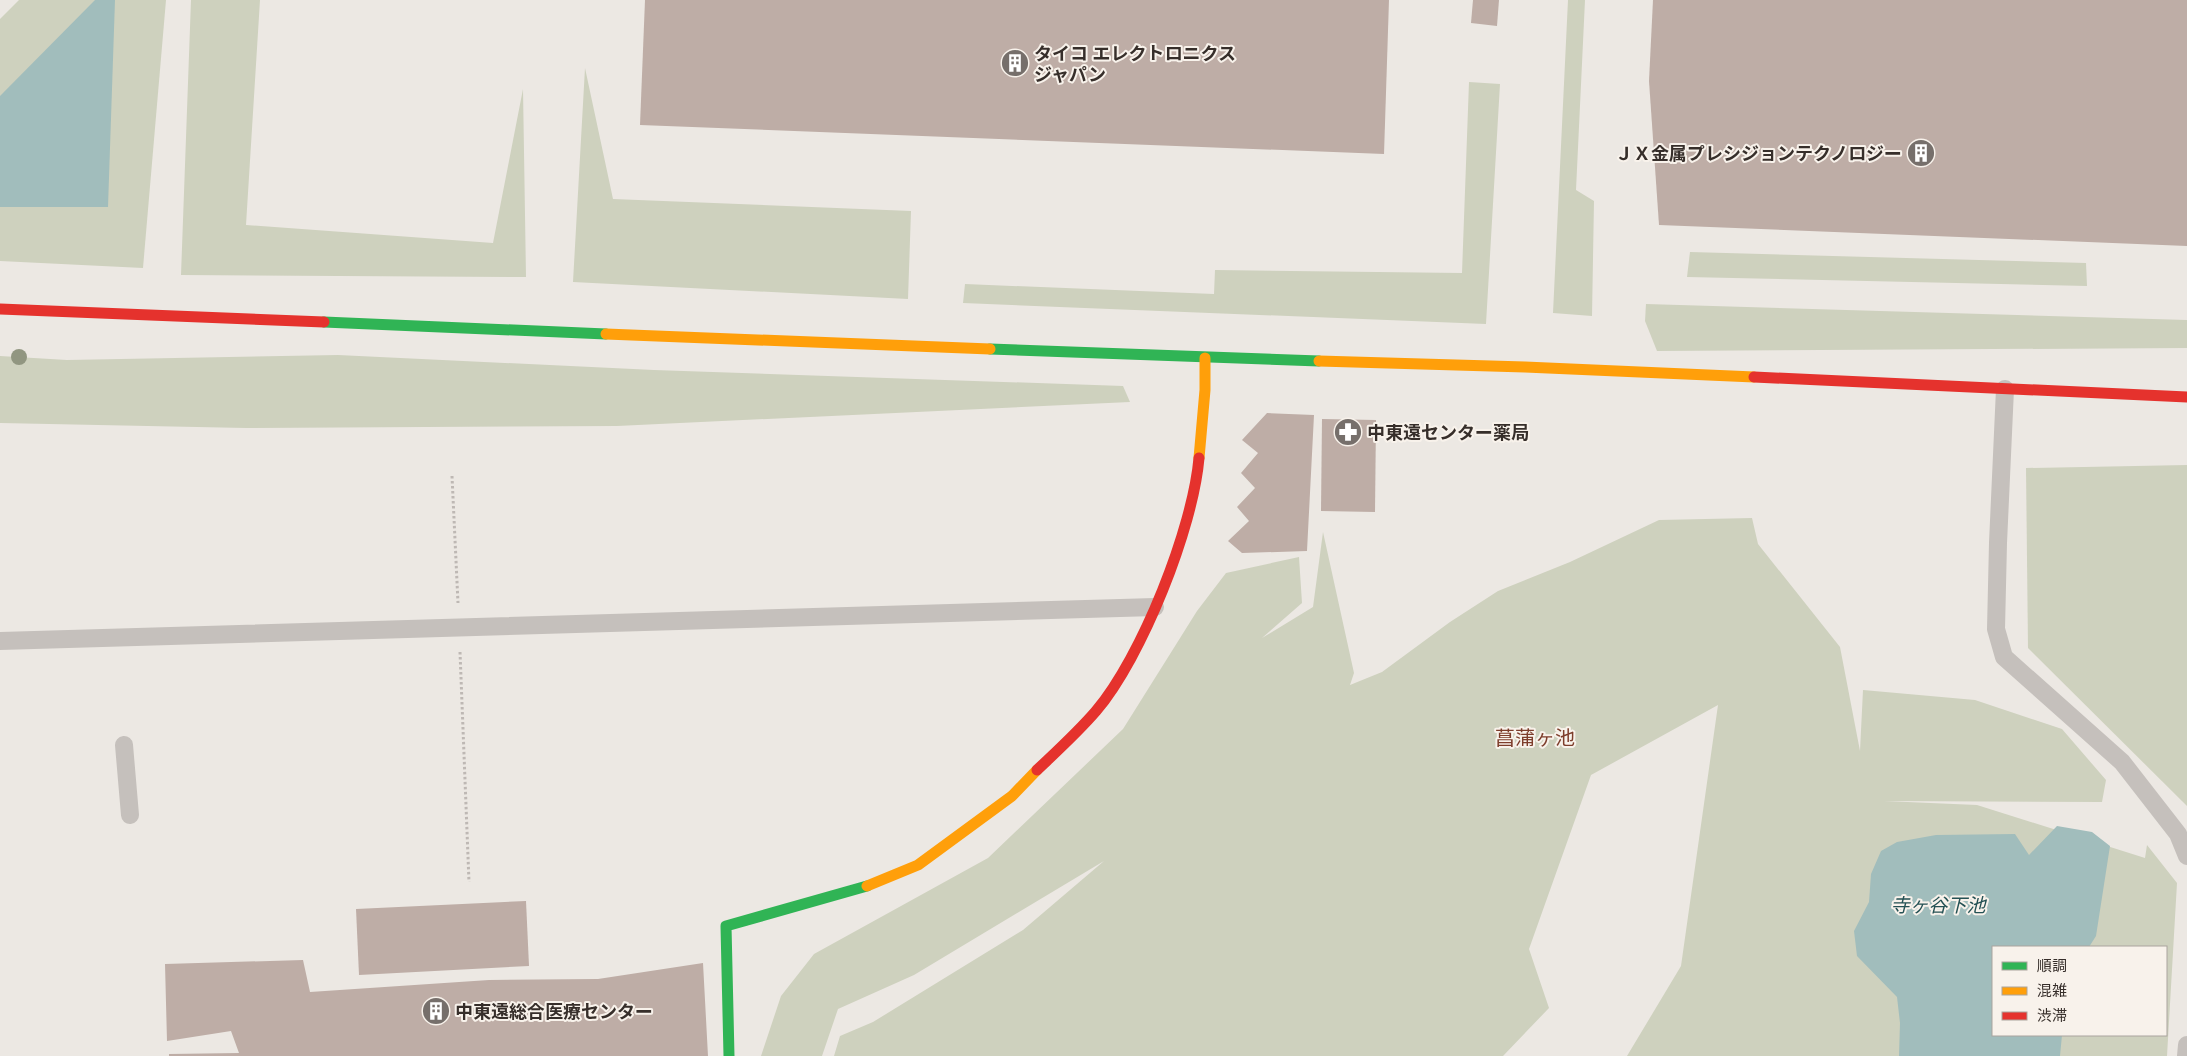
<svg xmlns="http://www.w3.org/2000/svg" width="2187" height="1056" viewBox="0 0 2187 1056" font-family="'Space Grotesk','Noto Sans JP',sans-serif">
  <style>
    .green { fill: #ced1be; fill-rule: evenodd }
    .water { fill: #a1bdbc }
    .building { fill: #beada6 }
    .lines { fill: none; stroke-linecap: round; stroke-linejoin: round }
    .path { stroke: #beb8b4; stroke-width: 3; stroke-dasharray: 2.5 2.5; stroke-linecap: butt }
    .lane { stroke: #c5c0bc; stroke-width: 18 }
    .fast { stroke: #30b455; stroke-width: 11 }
    .slow { stroke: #ff9f0a; stroke-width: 11 }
    .jam { stroke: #e5322d; stroke-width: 11 }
    .tree { fill: #919681 }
    .labels { text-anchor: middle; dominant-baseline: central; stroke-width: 4; stroke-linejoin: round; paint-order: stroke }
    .poi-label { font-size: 18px; font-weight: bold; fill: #362e2a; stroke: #f8f2eb; text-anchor: start }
    .water-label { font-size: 19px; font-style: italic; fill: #245154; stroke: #f8f2eb }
    .quarter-label { font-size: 20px; fill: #7d3d2b; stroke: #f8f2eb }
  </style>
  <rect width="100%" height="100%" fill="#ece8e3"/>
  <!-- green -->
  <g class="green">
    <polygon points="19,0 166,0 143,268 0,261 0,19"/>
    <polygon points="191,0 260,0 246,225 493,243 523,89 526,277 181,275"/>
    <polygon points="1568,0 1585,0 1576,190 1594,201 1592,316 1553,313"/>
    <polygon points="585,68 613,199 911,211 908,299 573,282"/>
    <polygon points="1469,82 1500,84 1486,324 963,303 965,284 1214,294 1215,270 1462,273"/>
    <polygon points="1690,252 2086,263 2087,286 1687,277"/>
    <polygon points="1646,304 2187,320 2187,348 1657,351 1645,321"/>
    <polygon points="338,355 654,370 1123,386 1130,402 617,426 246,428 0,423 0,356 67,360"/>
    <polygon points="2187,465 2187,806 2028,648 2026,468"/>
    <path d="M 1752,518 L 1758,544 L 1840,647 L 1860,751 L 1863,690 L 1975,700 L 2062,729 L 2106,780 L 2102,802 L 1884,801 L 1977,805 L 2145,858 L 2147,845 L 2177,883 L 2167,1056 L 1627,1056 L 1681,966 L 1718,705 L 1591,775 L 1529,949 L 1549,1008 L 1503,1056 L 834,1056 L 840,1036 L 873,1022 L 1023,930 L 1104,861 L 914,975 L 838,1009 L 822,1056 L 761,1056 L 781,996 L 814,954 L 988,858 L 1123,729 L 1197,611 L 1226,573 L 1299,557 L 1302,603 L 1262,638 L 1313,607 L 1323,532 L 1354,673 L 1350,685 L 1382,672 L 1450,622 L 1498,591 L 1570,562 L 1659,520 ZM 1993,947 L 2166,947 L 2166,1035 L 1993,1035 Z"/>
  </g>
  <!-- water -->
  <g class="water">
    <polygon points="95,0 115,0 108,207 0,207 0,96"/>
    <polygon points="2057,826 2092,832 2110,846 2096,936 2089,947 1993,947 1993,1035 2062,1035 2060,1056 1899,1056 1900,1023 1897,997 1857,956 1854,931 1869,902 1871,874 1881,851 1897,842 1936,835 2015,834 2029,855"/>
  </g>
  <!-- building -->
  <g class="building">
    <polygon points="645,0 1389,0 1384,154 640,125"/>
    <polygon points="1473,0 1499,0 1497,26 1471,23"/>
    <polygon points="1653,0 2187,0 2187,246 1659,225 1649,81"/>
    <polygon points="1267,413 1314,415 1307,551 1242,553 1228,541 1249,521 1237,507 1255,488 1241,473 1258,453 1242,440"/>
    <polygon points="1322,419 1376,420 1375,512 1321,511"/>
    <polygon points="526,901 529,966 359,975 356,909"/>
    <polygon points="303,960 310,992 489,980 598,979 703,963 708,1056 169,1056 169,1054 239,1053 231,1031 167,1041 165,964"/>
  </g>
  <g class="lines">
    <!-- path -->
    <g class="path">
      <polyline points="452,476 458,603"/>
      <polyline points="460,652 469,882"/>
    </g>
    <!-- lane -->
    <g class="lane">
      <polyline points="2005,389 1998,543 1996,629 2004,657 2122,762 2178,834 2187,856"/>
      <polyline points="0,641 1155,607"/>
      <polyline points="124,745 130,815"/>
      <polyline points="2186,1056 2187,1045"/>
    </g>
    <!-- fast -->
    <g class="fast">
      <polyline points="324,322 606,334"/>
      <polyline points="990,349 1319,361"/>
      <polyline points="729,1056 726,926 867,886"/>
    </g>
    <!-- slow -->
    <g class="slow">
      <polyline points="606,334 990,349"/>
      <polyline points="1319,361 1525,367 1754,377"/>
      <polyline points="1199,458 1205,390 1205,358"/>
      <polyline points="867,886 918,865 1012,796 1037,770"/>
    </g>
    <!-- jam -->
    <g class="jam">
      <polyline points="0,309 324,322"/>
      <polyline points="1754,377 2187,397"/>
      <path d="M 1037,770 C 1057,751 1078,732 1096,711 C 1142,657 1193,528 1199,458"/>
    </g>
  </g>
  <!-- trees -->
  <circle class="tree" cx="19" cy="357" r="8"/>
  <!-- icons -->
  <defs>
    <symbol id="building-disc" viewBox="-11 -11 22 22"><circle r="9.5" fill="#766f6b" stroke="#f8f2eb"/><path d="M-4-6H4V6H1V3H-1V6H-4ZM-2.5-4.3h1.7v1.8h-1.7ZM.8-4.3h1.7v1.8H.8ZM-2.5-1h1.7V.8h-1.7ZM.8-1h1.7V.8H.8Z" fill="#fff"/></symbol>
    <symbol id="pharmacy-disc" viewBox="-11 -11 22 22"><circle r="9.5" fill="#766f6b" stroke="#f8f2eb"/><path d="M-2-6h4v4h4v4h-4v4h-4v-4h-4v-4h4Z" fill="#fff"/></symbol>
  </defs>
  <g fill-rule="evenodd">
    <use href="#building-disc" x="999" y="47" width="32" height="32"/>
    <use href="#building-disc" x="1905" y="137" width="32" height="32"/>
    <use href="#pharmacy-disc" x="1332" y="416" width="32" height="32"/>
    <use href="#building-disc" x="420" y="995" width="32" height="32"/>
  </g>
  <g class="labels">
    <!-- poi labels -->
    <g class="poi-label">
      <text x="1034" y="53">タイコ エレクトロニクス<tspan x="1034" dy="21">ジャパン</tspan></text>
      <text x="1902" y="153" text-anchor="end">ＪＸ金属プレシジョンテクノロジー</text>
      <text x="1367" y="432">中東遠センター薬局</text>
      <text x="455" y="1011">中東遠総合医療センター</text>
    </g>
    <!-- water labels -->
    <g class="water-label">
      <text x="1938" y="905">寺ヶ谷下池</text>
    </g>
    <!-- quarter labels -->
    <g class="quarter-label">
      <text x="1535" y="738">菖蒲ヶ池</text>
    </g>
  </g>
  <!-- legend -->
  <rect x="1992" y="946" width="175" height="90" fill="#f8f2eb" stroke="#aaa49e"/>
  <rect x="2002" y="962" width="25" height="8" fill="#30b455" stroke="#aaa49e"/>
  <text x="2037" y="971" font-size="15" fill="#362e2a">順調</text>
  <rect x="2002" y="987" width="25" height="8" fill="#ff9f0a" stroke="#aaa49e"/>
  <text x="2037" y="996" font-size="15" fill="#362e2a">混雑</text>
  <rect x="2002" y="1012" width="25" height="8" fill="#e5322d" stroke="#aaa49e"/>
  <text x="2037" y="1021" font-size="15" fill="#362e2a">渋滞</text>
</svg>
